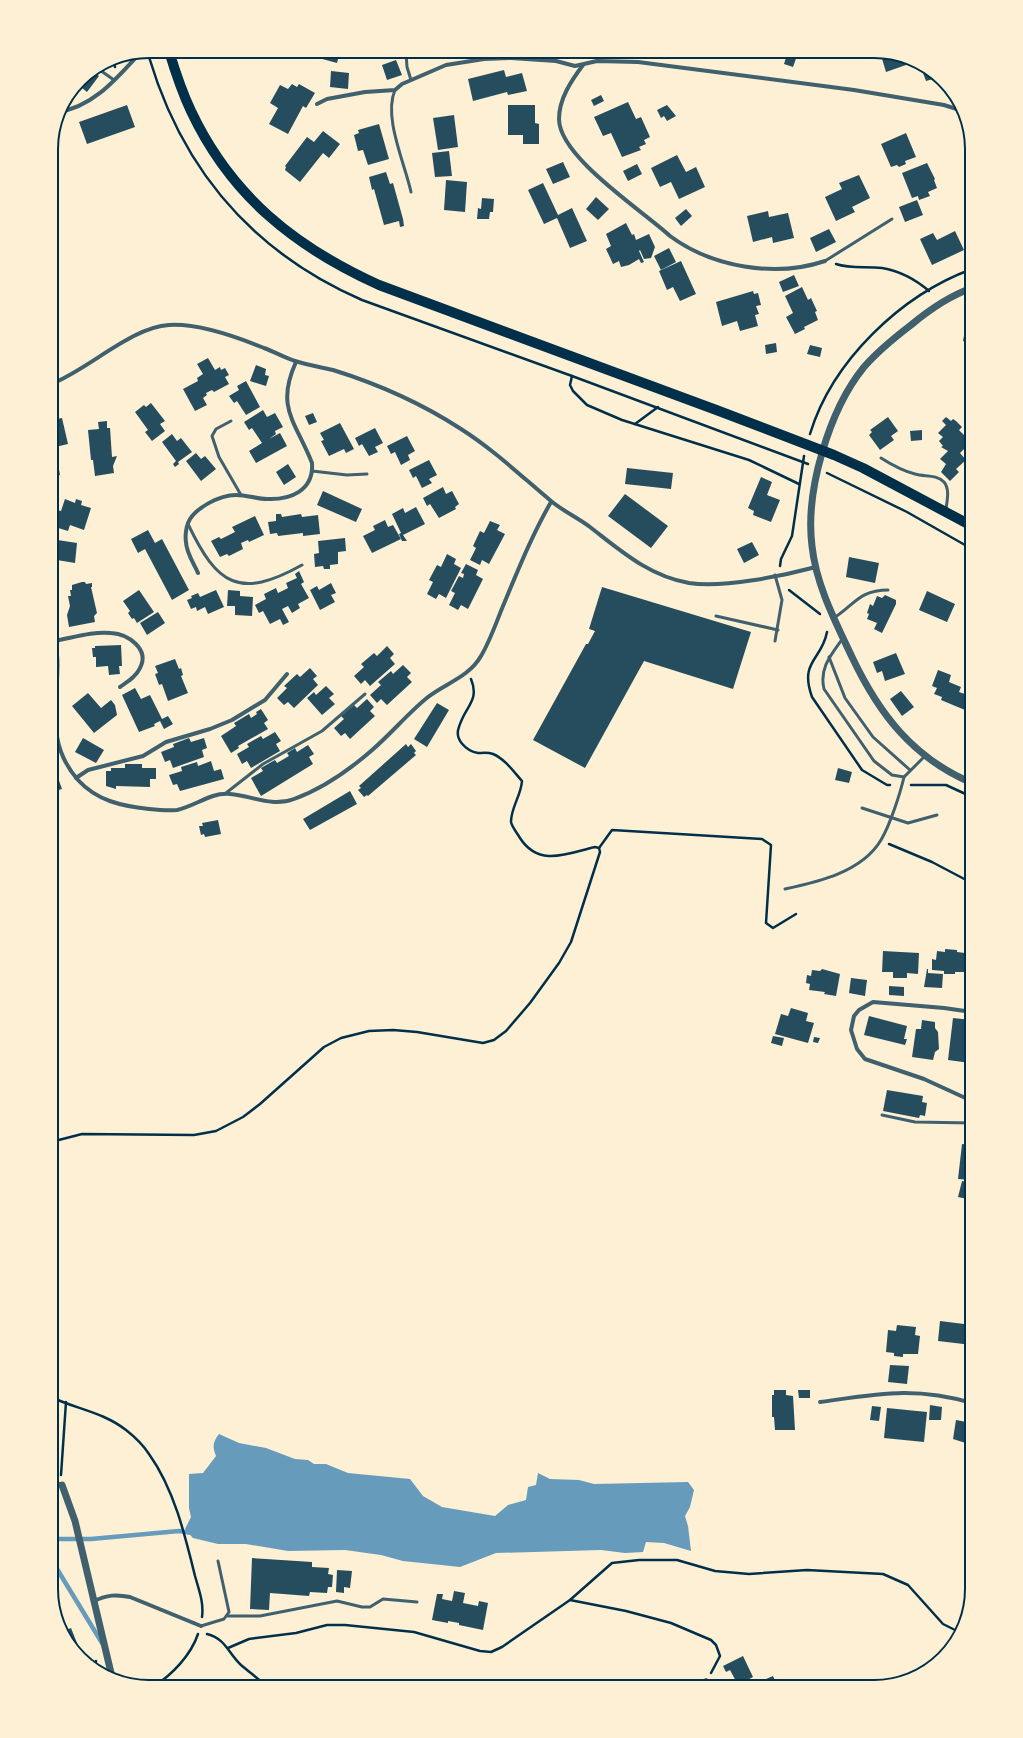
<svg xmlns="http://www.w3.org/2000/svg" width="1023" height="1738" viewBox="0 0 1023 1738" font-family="Overpass,sans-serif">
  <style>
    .water { fill: #669bbc }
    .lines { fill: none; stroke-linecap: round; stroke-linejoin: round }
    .stream { stroke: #669bbc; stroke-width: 4.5 }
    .building { fill: #264d5e }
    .path { stroke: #003049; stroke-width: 2.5 }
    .service { stroke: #3f606c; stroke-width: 3 }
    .minor { stroke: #3f606c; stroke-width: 4 }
    .tertiary { stroke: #3f606c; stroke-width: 7 }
    .primary { stroke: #003049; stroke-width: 10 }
    .rim { fill: none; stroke: #003049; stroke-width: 2 }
  </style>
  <rect width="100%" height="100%" fill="#fdf0d5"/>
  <!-- water -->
  <path class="water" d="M 219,1434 L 239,1443 L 266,1448 L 295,1459 L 308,1460 L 314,1464 L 326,1464 L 348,1473 L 410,1479 L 423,1496 L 442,1507 L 495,1516 L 508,1505 L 526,1500 L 528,1487 L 536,1485 L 538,1473 L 550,1479 L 579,1480 L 594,1484 L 688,1482 L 694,1490 L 690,1507 L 685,1516 L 688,1526 L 691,1551 L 664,1543 L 646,1542 L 643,1552 L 625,1553 L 601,1550 L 496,1553 L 460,1567 L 403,1561 L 381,1555 L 345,1550 L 288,1551 L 246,1544 L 218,1544 L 193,1538 L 185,1529 L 191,1517 L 189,1508 L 189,1474 L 203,1473 L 216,1456 C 212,1446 213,1442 219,1434 Z"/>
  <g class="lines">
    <!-- stream -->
    <g class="stream">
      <polyline points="51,1539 91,1539 179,1531 192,1533"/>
      <polyline points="51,1559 102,1643"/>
    </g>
  </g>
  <!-- building -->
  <g class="building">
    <polygon points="317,51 340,51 337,63 315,57"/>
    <polygon points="425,51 444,51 444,54 428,59"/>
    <polygon points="723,51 738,51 739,55 726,59"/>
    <polygon points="788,51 798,53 793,67 784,64"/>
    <polygon points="872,51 881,51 904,59 906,65 886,72 880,52 873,54"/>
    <polygon points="396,60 402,75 387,80 382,65"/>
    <polygon points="920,65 929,68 937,78 926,81"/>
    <polygon points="504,70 506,77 522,73 527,91 508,95 507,92 473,101 468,79"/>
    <polygon points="92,71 99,76 87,92 77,84 80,79"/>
    <polygon points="331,71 349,73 348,89 330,87"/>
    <polygon points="292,84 297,87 299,84 315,93 306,108 303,106 288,134 269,124 278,108 270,103 280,85 288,89"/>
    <polygon points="601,95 604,101 594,106 591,100"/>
    <polygon points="628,102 636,119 641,117 650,137 644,140 646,144 639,147 641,150 622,157 611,133 603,136 594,117"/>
    <polygon points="127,105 135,127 87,144 79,122"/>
    <polygon points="508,105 535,105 535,123 539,124 539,144 523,144 523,135 508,135"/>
    <polygon points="667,105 676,116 667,121 664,116 661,118 657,110"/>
    <polygon points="454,115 458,147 438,150 433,118"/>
    <polygon points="379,124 389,159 368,165 363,150 358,151 354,135 359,133 358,130"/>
    <polygon points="323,131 340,144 329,158 323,153 300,182 285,170 286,167 285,166 307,137 314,142"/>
    <polygon points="906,133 916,157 905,161 906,164 899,167 897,165 891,167 881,144"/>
    <polygon points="449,151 452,176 435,177 432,153"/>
    <polygon points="677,155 686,172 696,167 705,187 679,199 671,182 660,187 651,168"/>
    <polygon points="563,162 570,177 553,184 546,169"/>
    <polygon points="927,163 935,179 934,180 937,188 928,192 930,196 919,200 918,196 912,198 902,173"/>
    <polygon points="637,164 642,174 628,181 623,171"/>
    <polygon points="386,172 390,184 393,183 403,219 404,226 400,227 399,221 384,225 374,189 372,190 369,177"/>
    <polygon points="859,175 870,198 852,207 855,212 836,221 825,197 842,189 839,183"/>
    <polygon points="446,180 467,182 465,212 444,210"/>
    <polygon points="543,183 558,215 572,208 587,241 570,248 557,218 544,224 528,190"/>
    <polygon points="596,197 609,209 598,220 586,209"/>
    <polygon points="482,198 494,199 493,212 490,212 489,219 477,219 478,208 481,209"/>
    <polygon points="917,200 923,215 905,222 899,207"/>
    <polygon points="686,209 692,216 681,226 675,218"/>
    <polygon points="768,211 769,217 788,213 794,238 773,243 772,237 753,242 747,216"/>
    <polygon points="626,223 632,235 634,234 636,240 649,234 655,247 651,258 644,259 640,250 639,251 644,262 641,263 639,259 629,265 621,267 619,261 613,264 606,249 611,246 606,234"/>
    <polygon points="829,229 836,242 816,252 810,238"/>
    <polygon points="955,231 964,250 932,265 920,239 933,233 937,240"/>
    <polygon points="669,248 676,262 661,270 654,256"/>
    <polygon points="681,261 696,294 680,301 673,287 667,290 659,271"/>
    <polygon points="794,275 799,286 783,292 779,282"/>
    <polygon points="802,287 808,300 811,298 817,311 815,312 818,320 804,327 805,329 795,334 786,317 793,313 785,296"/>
    <polygon points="753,291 754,294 758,293 761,305 756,306 759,314 755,315 758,326 740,331 737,321 722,326 716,302"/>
    <polygon points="965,330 972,331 972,343 963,341"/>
    <polygon points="776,343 777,352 766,354 765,345"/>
    <polygon points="810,345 822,348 820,357 807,354"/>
    <polygon points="208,358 215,370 220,367 221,370 225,368 229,375 225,377 229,384 214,392 212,390 206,393 207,395 203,398 207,405 195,411 183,389 198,381 197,378 203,374 197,364"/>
    <polygon points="256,365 266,369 265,375 269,376 266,386 250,381"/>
    <polygon points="246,381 260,407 246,415 237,401 234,403 229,396 239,390 237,386"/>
    <polygon points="151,403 165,421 160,424 165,431 152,441 145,432 148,430 135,412 144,405 146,407"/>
    <polygon points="263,410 267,417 275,413 283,427 275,431 276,434 269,439 280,433 287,446 256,463 249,451 262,443 252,428 249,430 244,422"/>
    <polygon points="313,413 317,422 309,425 305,416"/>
    <polygon points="888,417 898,431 891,436 894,440 880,450 869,435 872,432 870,430"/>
    <polygon points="946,417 951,421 953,419 956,421 962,427 959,430 971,442 960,453 966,460 956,469 959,472 950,481 941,472 946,464 940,459 948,451 941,447 943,446 939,441 943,437 938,433 946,425 942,421"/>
    <polygon points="62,418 68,444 51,448 51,420"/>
    <polygon points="107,421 107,428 110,428 112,457 117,456 113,466 114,473 95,476 93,460 91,460 88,430 99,429 98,422"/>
    <polygon points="340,423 354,449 346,453 344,449 329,456 321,441 324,440 320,433"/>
    <polygon points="375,428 383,443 375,447 378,452 369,456 362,444 359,446 355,438"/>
    <polygon points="922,430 922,440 911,441 910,431"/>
    <polygon points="172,434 177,441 181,438 192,452 178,462 179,464 175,467 173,464 176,461 162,442"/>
    <polygon points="407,436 415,451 408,455 410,460 401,465 395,452 391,454 387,446"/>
    <polygon points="196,453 201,459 205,456 216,469 201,481 186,461"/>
    <polygon points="57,459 60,475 51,477 51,460"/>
    <polygon points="429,460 437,475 429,479 432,483 422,488 416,476 413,478 409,470"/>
    <polygon points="288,464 296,477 284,485 276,472"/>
    <polygon points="627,468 673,473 671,489 625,484"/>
    <polygon points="761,477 772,482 767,495 780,500 771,522 753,515 754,511 748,508"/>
    <polygon points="443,487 446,494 452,491 459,504 455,507 456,509 439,518 430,504 427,506 423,498"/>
    <polygon points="323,491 362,509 356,522 317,505"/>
    <polygon points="625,494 668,526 651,548 608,516"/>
    <polygon points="65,499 75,503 76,499 82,501 81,505 91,508 84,530 70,525 68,531 52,526 57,510 61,511"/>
    <polygon points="416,507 425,524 403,535 407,541 402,541 399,534 401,533 392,514 403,508 405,513"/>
    <polygon points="276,514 281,514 282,517 301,514 302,517 318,515 320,534 303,536 303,533 278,536 277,533 270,534 268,522 276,521"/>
    <polygon points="255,516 264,535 249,542 248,540 241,543 243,549 229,556 227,554 220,557 211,541 219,537 221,539 235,532 232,527"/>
    <polygon points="385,520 388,527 393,525 401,539 372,553 363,536 375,530 373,526"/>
    <polygon points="490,521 500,525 497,530 505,534 489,564 482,560 480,565 470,560 476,548 473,546 480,531 484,533"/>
    <polygon points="148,530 155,543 162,539 189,590 172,600 145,549 138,553 131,539"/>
    <polygon points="345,538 346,551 338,552 338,564 330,565 330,569 324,569 323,566 315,567 314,554 319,553 318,541"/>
    <polygon points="51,539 77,543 75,563 51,559"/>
    <polygon points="752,542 759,555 744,563 737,549"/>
    <polygon points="447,554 456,559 454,564 461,568 446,598 439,594 436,599 427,594 433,582 429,580 437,565 441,567"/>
    <polygon points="849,557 879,563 875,583 846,577"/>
    <polygon points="466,564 478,570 476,575 483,579 468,609 461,605 458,610 449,605 455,593 451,591 459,576 463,578 464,574 461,573"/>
    <polygon points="299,571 304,582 301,584 309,598 298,604 300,608 292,613 288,606 282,609 289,622 283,625 280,619 270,624 263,611 259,613 255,605 266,599 264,594 276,588 278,593 288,588 286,583 297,578 295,574"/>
    <polygon points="82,582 85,582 86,584 92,583 92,587 91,587 97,613 94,616 95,622 69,627 67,615 70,606 68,596 71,596 70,590 72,590 72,585"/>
    <polygon points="331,583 336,593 331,595 335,602 320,610 310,590 317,586 319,590"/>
    <polygon points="602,587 751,632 733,689 644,661 585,768 533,740 586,644 588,644 595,631 589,629"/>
    <polygon points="139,590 154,612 137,623 134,618 132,619 128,613 130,611 123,601"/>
    <polygon points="216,590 224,607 208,614 205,607 197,611 196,607 191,609 187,600 192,598 191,596 198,593 200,597"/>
    <polygon points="228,590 240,591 240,596 253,597 252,616 235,615 235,606 227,606"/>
    <polygon points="927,591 955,604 947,622 919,610"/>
    <polygon points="885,595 896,600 896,604 882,633 874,629 877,623 867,619 869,614 867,613 870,604 873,606 877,596 882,598"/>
    <polygon points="158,612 165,623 147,635 140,623"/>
    <polygon points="121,645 122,666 119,666 120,674 109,675 108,666 96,667 96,657 93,657 92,648 95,648 95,646"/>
    <polygon points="387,646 394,654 390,658 395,664 370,686 365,680 361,684 354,676 364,667 361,664 374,653 377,656"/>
    <polygon points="896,653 905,674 885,681 882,671 877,673 873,662"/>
    <polygon points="175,659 179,669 181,668 183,675 181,676 188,693 168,701 162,684 159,685 155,674 158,673 155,666"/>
    <polygon points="403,665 411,673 407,677 412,682 387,705 381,699 377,703 370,695 381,685 378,682 391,671 393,674"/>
    <polygon points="310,668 317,676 313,679 318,685 294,708 288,702 284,705 277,698 287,688 284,686 297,674 300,677"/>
    <polygon points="938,670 951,675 949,682 961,687 959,692 971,696 965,710 941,700 942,697 934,694 937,688 932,686"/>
    <polygon points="326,686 334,694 329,698 335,704 322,715 307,698 314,692 316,695"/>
    <polygon points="135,688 141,699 150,695 162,719 168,716 173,724 164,729 160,721 154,724 155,726 139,732 122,695"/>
    <polygon points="901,691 914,707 902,716 890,699"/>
    <polygon points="88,693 101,708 111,700 115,705 117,715 94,733 72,706"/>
    <polygon points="367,699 374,707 370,711 375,716 350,739 345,733 341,736 334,728 344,719 341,716 354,705 357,708"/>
    <polygon points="437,703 449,710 427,747 414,739"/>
    <polygon points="261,709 268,720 264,723 268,729 238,746 239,748 231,753 221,736 236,726 234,723 249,714 251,718 257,714 256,712"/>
    <polygon points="275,732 281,741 276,744 280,751 251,768 247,761 242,764 237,754 249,747 247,744 261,736 263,739"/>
    <polygon points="83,738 104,750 96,763 75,752"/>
    <polygon points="189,738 191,742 204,738 207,748 202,750 204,757 173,768 170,760 165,762 161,752 174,747 173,744"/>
    <polygon points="406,744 408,747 411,744 416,751 414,753 416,755 368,796 367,795 364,797 358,790 361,788 359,786"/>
    <polygon points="308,745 314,754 309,757 313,764 261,796 251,778 263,771 261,768 275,760 277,763 289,756 287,753 295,748 297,752"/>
    <polygon points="211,761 214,771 221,769 224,779 180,791 177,784 173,785 169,775 182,771 181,767 197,762 198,766"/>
    <polygon points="125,764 142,764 142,768 156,768 156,779 150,779 150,787 116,786 116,789 106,786 106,771 111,771 111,768 125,768"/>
    <polygon points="838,768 852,772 849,783 835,780"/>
    <polygon points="57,775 62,789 51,792 51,776"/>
    <polygon points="350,791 357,804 310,830 303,819"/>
    <polygon points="218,820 221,834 205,837 204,834 201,835 199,826 203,826 202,823"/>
    <polygon points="945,949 957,950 957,952 965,953 964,972 955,972 955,974 944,974 944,971 932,970 932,959 936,960 937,951 945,952"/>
    <polygon points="883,951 919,953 918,974 907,973 907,978 893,978 893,972 882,972"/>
    <polygon points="822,969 840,974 836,996 824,994 825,992 809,990 810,984 806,983 807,975 811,976 812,970 820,971"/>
    <polygon points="927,969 928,969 928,973 943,974 942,988 924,987"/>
    <polygon points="851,978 867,980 865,996 849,993"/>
    <polygon points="889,986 904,987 904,996 889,995"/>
    <polygon points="791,1008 808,1013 806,1021 814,1023 808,1043 775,1034 781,1014 788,1016"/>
    <polygon points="869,1016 907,1026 904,1039 907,1039 905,1045 864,1035"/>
    <polygon points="953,1018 972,1020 970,1063 948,1060"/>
    <polygon points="922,1020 935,1022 935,1028 938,1032 939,1049 935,1052 933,1060 912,1057 916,1029 921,1029"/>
    <polygon points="773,1036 784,1038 782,1046 771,1043"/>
    <polygon points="814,1037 820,1038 818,1043 813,1042"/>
    <polygon points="887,1090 923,1096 922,1102 927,1103 925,1116 920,1115 919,1118 883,1111"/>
    <polygon points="962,1144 972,1145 972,1180 958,1179"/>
    <polygon points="962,1181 972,1183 972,1200 958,1197"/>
    <polygon points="940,1321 972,1325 972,1345 938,1341"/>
    <polygon points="897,1325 916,1327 915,1335 920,1336 918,1354 903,1354 903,1357 894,1356 894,1353 886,1352 888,1330 896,1331"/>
    <polygon points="890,1365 909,1366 907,1384 888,1382"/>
    <polygon points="774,1390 786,1390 786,1395 793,1396 795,1430 775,1430 774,1417 772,1417 772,1395 774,1395"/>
    <polygon points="798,1390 810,1390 810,1398 799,1398"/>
    <polygon points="930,1405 942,1407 941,1420 929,1420"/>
    <polygon points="872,1406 881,1407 879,1421 870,1420"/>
    <polygon points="887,1408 927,1412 924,1442 884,1438"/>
    <polygon points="956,1420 972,1423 972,1445 953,1439"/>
    <polygon points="252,1558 312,1562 312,1567 329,1568 328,1574 333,1575 332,1587 328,1587 327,1593 310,1592 309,1596 270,1593 269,1610 250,1609"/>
    <polygon points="337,1570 352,1571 350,1588 344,1587 344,1593 336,1592"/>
    <polygon points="454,1591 465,1593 463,1603 478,1606 479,1601 488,1603 483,1630 459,1625 459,1623 448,1621 448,1623 432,1620 437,1594 443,1594 442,1599 452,1601"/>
    <polygon points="71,1628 79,1648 77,1648 78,1651 61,1632"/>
    <polygon points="743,1656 753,1677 738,1685 730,1670 726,1672 723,1666"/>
    <polygon points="773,1676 777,1685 772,1687 748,1687"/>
    <polygon points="247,1682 247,1685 254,1683 255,1687 225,1687"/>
  </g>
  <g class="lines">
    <!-- path -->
    <g class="path">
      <path d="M 149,57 C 183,171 252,252 362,300 L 572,376 L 808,464"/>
      <polyline points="114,58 115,67"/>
      <path d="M 836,264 C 851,269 866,266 882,268 C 900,271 915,279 929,291"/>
      <polyline points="572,376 570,385 573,391 587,405 622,420 749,460 799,484"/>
      <polyline points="635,424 658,407"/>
      <path d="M 810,434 C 832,361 901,295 972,269"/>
      <polyline points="827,473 907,512 972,549"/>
      <polyline points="780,566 781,559 792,536 804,456"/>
      <polyline points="789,590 820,614"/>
      <path d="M 827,632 C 822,660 799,661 812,697 L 862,770 L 887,785 L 890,785"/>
      <polyline points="911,785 946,785 972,797"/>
      <polyline points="889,844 932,862 970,882 972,885"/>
      <polyline points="599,848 612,830 762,839 771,845 766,923 773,928 796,914"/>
      <polyline points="971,1004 972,980"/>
      <path d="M 51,1142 L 82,1134 L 194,1135 L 216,1131 L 243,1117 L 260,1104 L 324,1047 L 341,1038 L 369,1031 L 393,1030 L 417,1032 L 483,1043 L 494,1040 L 506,1031 L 530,1003 L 559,963 L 571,942 L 600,852 L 599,848 L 595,847 C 569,853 539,868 520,838 C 517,833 512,827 511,822 C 511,807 521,796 522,781 C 514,772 505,759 493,754 C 488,752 482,753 478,753 C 466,751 454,739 459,727 C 465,706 480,701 471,679"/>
      <path d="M 51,1397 C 76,1409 103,1412 126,1430 C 135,1437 143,1445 149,1454 C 174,1489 185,1535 195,1576 C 199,1590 204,1603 202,1617"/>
      <polyline points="61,1475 66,1402"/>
      <polyline points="570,1600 626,1611 671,1623 711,1640 716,1645 720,1656 711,1673"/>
      <path d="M 207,1634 C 226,1639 228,1653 241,1665 C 249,1672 259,1679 267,1687"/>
      <polyline points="228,1648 249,1639 296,1633 327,1625 345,1625 414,1632 480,1651 491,1652 502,1647 570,1600 612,1563 639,1560 677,1560 715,1571 749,1574 807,1570 883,1574 908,1585 943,1624 959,1632"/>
      <polyline points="94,1670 96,1661"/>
      <path d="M 153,1687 C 172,1675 191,1655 198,1634"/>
    </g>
    <!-- service -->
    <g class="service">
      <polyline points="406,53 407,67 411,80"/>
      <polyline points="97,68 114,80"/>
      <path d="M 395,90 C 383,117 405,164 411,192"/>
      <polyline points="825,261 892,219"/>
      <polyline points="231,421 216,429 212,436 219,457 241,495"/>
      <path d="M 881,458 C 892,465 903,471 915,474 C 925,477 936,474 944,482 C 950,489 947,501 946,509"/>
      <polyline points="312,471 347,475 367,474"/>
      <path d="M 188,524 C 217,585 239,600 302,565"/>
      <polyline points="775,575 782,600 775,641"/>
      <polyline points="716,616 778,630"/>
      <path d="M 834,618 C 855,604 860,590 888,590"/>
      <path d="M 843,638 C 831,655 819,668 824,689 L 874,761 L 892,775 L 904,777 L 925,756"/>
      <polyline points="829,657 845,698 873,737 910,770"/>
      <polyline points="51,686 57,682"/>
      <polyline points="226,793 263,764 322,731 365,694"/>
      <polyline points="862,808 908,823 937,815"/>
      <path d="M 785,889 C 818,882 862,872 881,840 C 890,825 900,794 904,777"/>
      <polyline points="882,1115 915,1122 972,1123"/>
      <polyline points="228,1616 260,1616 337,1601 362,1607 370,1607 383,1599 417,1602"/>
      <polyline points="201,1626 224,1619 229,1612 218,1561"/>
    </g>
    <!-- minor -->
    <g class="minor">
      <path d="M 583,65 C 571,81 559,99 559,119 C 559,157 643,211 670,236 C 712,267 775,278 825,261"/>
      <polyline points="317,104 327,99 365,92 395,90 402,84 446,65 484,59 511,58 556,61 575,66 597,61 638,62 854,90 944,105 963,111"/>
      <path d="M 58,112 C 93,107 116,79 139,54"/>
      <path d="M 51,384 C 88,370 131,327 169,325 C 197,323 237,337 264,348 C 275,352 285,358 295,361 C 307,365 321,367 333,370 C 378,384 421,403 461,429 C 494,450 521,476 551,501 C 563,511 578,518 590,527 C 621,551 649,576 689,583 C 724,588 782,576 816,567"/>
      <path d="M 198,573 C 194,564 186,552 186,542 C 185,537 186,528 188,523 C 194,508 220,495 236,495 C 247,495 257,499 267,499 C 290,500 314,491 312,463 C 296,422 275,408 296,362"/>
      <path d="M 51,637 C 60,652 57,666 57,683 C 55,721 51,749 78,780 C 97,801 122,806 149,809 C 158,810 168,811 177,810 C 190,807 201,800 213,796 C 240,787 265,810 294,799 C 322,789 349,770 371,751 C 391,734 408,713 428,697 C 446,683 469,677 481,656 C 490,641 496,623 503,606 C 518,570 532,535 551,502"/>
      <path d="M 54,641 C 72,638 92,631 111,633 C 128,634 150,649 140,668 C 136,677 127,682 120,687"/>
      <polyline points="76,778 88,770 143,756 166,742 210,729 232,720 265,700 287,674"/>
      <polyline points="972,1101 924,1079 865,1059 857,1049 851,1030 854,1016 859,1010 873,1002 944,1008 972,1012"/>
      <path d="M 820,1402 C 878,1394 914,1386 972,1403"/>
      <polyline points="51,1481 62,1485"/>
      <path d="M 94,1601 C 107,1595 116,1594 130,1597 L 201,1626"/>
      <polyline points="698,1687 706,1680"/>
    </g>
    <!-- tertiary -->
    <g class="tertiary">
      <path d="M 972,783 C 913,758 879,714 852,657 C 836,623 816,585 812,546 C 805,491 829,410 864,367 C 878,351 894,338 911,325 C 929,310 949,296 972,288"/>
      <polyline points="62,1485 75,1521 112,1677"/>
    </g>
    <!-- primary -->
    <path class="primary" d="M 169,51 C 175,71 182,92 191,111 C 231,196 295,247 379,285 L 719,411 L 834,455 L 863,468 L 972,526"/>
  </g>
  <!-- crop -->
  <path d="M0 0H1023V1738H0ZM149 58H874A91 91 0 0 1 965 149V1589A91 91 0 0 1 874 1680H149A91 91 0 0 1 58 1589V149A91 91 0 0 1 149 58Z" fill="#fdf0d5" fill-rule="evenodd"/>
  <path class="rim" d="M149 58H874A91 91 0 0 1 965 149V1589A91 91 0 0 1 874 1680H149A91 91 0 0 1 58 1589V149A91 91 0 0 1 149 58Z"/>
</svg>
